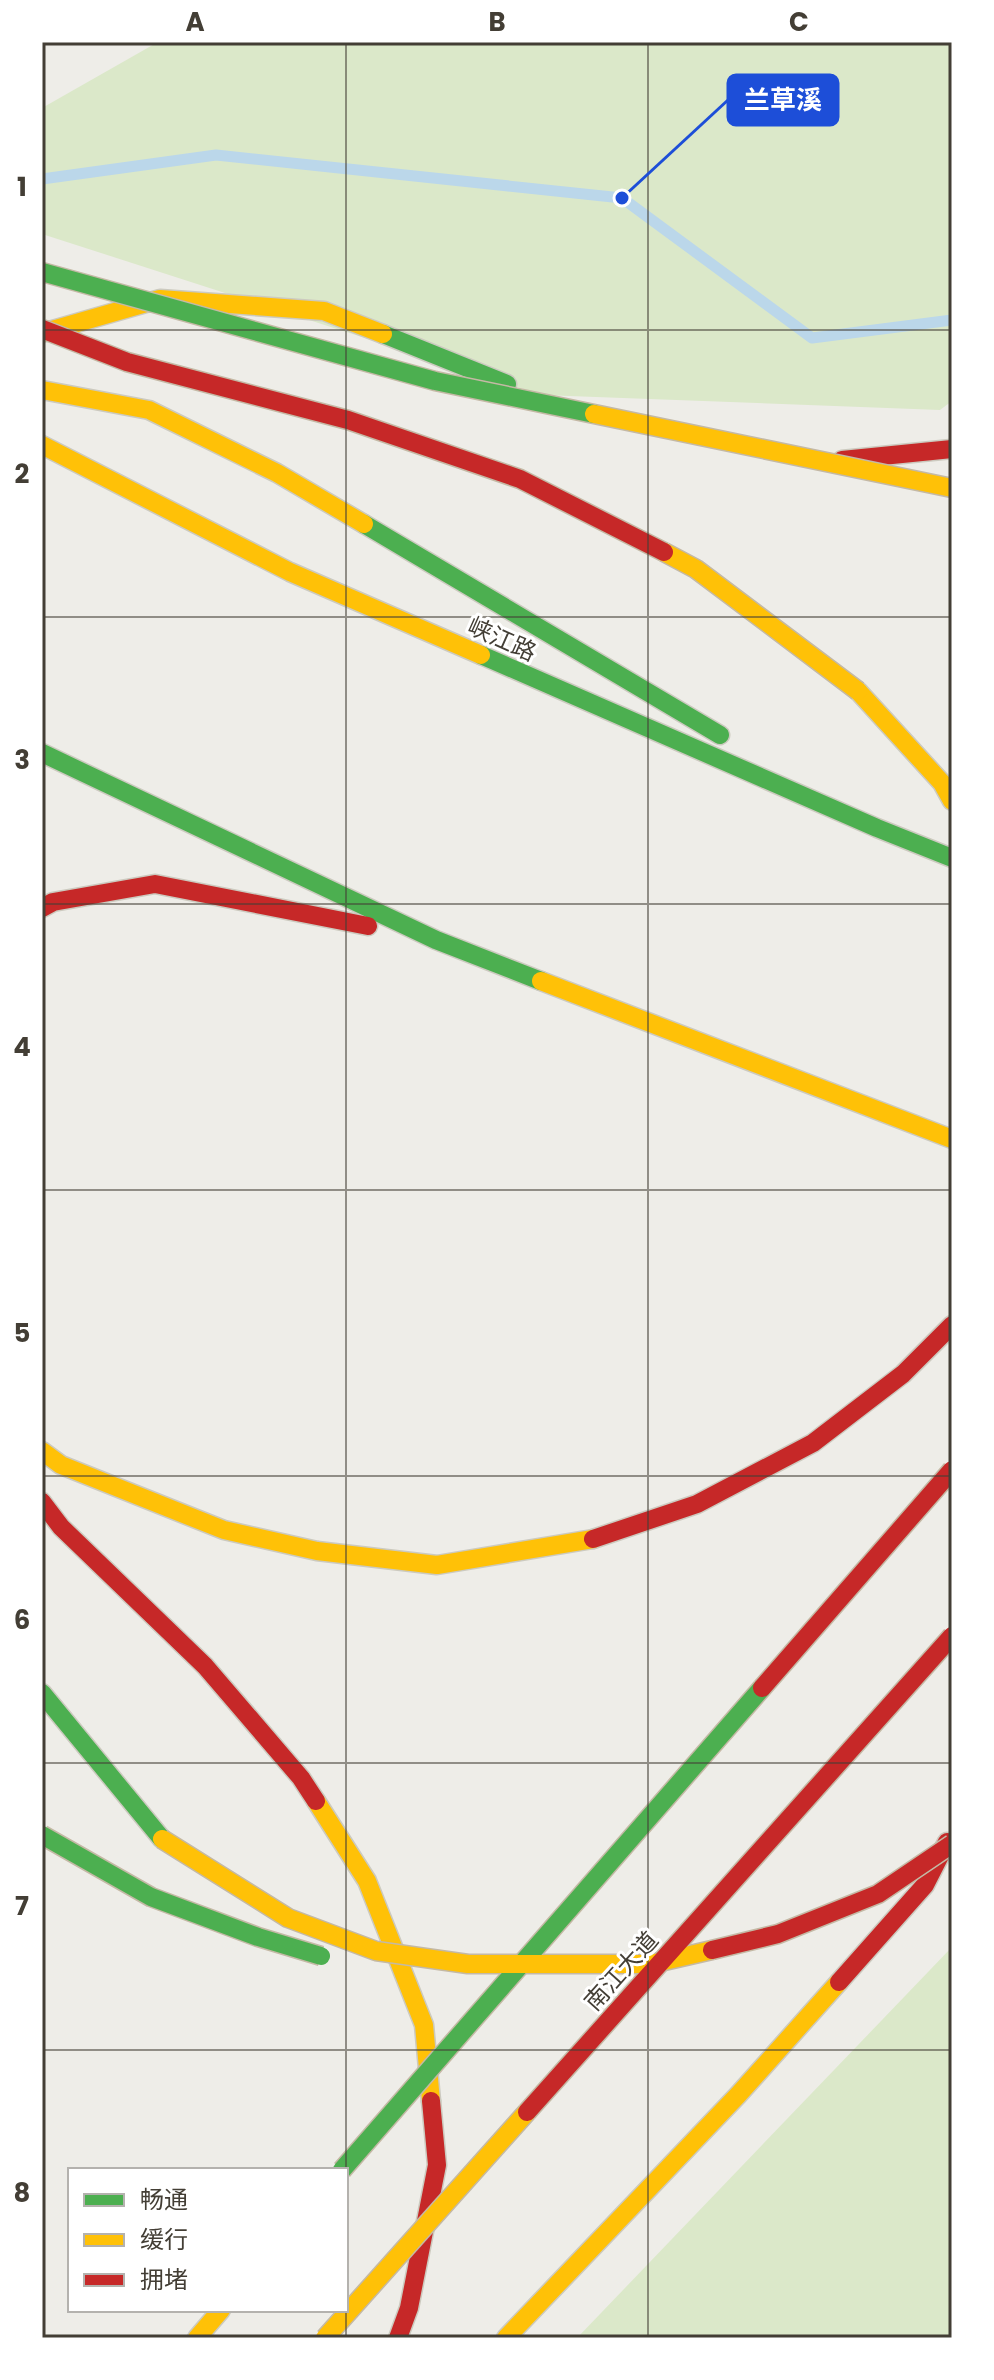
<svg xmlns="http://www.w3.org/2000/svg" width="994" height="2380" viewBox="0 0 994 2380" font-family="Poppins,'Noto Sans SC',sans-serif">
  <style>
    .green { fill: #dbe8c9 }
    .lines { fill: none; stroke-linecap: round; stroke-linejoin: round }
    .stream { stroke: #bbd7ea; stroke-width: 11 }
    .fast-casing { stroke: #cccabf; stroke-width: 21 }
    .slow-casing { stroke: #cccabf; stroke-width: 21 }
    .jam-casing { stroke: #cccabf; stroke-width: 21 }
    .fast { stroke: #4caf50; stroke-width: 18 }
    .slow { stroke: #ffc107; stroke-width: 18 }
    .jam { stroke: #c62828; stroke-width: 18 }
    .fast-bridge-casing { stroke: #c4b9a5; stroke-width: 21; stroke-linecap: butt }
    .slow-bridge-casing { stroke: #c4b9a5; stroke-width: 21; stroke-linecap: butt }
    .jam-bridge-casing { stroke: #c4b9a5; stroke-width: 21; stroke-linecap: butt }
    .fast-bridge { stroke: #4caf50; stroke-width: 18 }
    .slow-bridge { stroke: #ffc107; stroke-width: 18 }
    .jam-bridge { stroke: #c62828; stroke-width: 18 }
    .grid { fill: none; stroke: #433e35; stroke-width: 2; stroke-opacity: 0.55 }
    .labels { text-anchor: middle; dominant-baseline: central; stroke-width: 6; stroke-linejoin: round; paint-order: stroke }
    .street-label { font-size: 24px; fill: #433e35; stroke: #fff }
    .leader { fill: none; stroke: #1d4ed8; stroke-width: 3 }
    .callout-dot { fill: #1d4ed8; stroke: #fff; stroke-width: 3 }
    .callout { fill: #1d4ed8; stroke: #1d4ed8; stroke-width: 3 }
    .callout-label { font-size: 26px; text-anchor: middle; font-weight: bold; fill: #fff }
    .neatline { fill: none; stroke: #433e35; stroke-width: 3 }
    .grid-label { font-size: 26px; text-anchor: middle; font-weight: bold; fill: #433e35 }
  </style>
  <rect width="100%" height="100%" fill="#eeede8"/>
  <!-- green -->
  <g class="green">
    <polygon points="158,42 952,42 952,401 940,410 542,395 42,234 42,108"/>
    <polygon points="952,1947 952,2338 577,2338"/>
  </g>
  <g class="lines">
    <!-- stream -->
    <polyline class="stream" points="42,179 216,155 622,198 812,338 952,320"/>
    <defs>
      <g id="fast">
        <polyline points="383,334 507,384"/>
        <polyline points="364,524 720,735"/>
        <polyline points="481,655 877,828 952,858"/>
        <polyline points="42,753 436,940 541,981"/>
        <polyline points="42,1693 162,1839"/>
      </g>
      <g id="slow">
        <polyline points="42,333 160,299 324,311 383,334"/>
        <polyline points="42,390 149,410 277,473 364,524"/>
        <polyline points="42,445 290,572 481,655"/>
        <polyline points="858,691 942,783 952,801"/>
        <polyline points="541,981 952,1139"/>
        <polyline points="42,1451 61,1465 224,1530 317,1551 437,1565 593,1539"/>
        <polyline points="316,1801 367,1881 424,2025 431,2101"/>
        <polyline points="197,2338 221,2310"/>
        <polyline points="506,2338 738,2095 839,1982"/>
      </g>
      <g id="jam">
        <polyline points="842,460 952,449"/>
        <polyline points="42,908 53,902 155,884 368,926"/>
        <polyline points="42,1502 61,1527 205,1666 301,1778 316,1801"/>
        <polyline points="593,1539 697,1504 813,1443 903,1374 952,1325"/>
        <polyline points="839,1982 925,1885 947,1842"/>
        <polyline points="398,2338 409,2308 437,2165 431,2101"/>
      </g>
    </defs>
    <!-- fast casing -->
    <use href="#fast" class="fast-casing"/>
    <!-- slow casing -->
    <use href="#slow" class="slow-casing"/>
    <!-- jam casing -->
    <use href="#jam" class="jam-casing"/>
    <!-- fast -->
    <use href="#fast" class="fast"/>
    <!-- slow -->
    <use href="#slow" class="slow"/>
    <!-- jam -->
    <use href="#jam" class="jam"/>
    <defs>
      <g id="fast-bridge">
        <polyline points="42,272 435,381 594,414"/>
        <polyline points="42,1835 151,1897 258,1937 321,1956"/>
        <polyline points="342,2170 762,1688"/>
      </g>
      <g id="slow-bridge">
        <polyline points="594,414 952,488"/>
        <polyline points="664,552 696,569 858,691"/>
        <polyline points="162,1839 288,1918 376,1951 468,1964 651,1964 712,1950"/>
        <polyline points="325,2338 527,2112"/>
      </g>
      <g id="jam-bridge">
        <polyline points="42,329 127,362 348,420 520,479 664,552"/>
        <polyline points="762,1688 952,1470"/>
        <polyline points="712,1950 778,1934 878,1894 952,1844"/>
        <polyline points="527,2112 952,1636"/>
      </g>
    </defs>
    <!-- fast-bridge casing -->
    <use href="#fast-bridge" class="fast-bridge-casing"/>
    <!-- slow-bridge casing -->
    <use href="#slow-bridge" class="slow-bridge-casing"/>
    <!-- jam-bridge casing -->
    <use href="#jam-bridge" class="jam-bridge-casing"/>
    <!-- fast-bridge -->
    <use href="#fast-bridge" class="fast-bridge"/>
    <!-- slow-bridge -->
    <use href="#slow-bridge" class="slow-bridge"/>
    <!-- jam-bridge -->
    <use href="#jam-bridge" class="jam-bridge"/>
  </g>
  <!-- grid -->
  <path class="grid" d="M 346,42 L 346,2170M 648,42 L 648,2338M 42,330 L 952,330M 42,617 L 952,617M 42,904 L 952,904M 42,1190 L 952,1190M 42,1476 L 952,1476M 42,1763 L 952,1763M 42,2050 L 952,2050M 346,2170 L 346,2310M 346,2310 L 346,2338"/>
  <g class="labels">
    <!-- street labels -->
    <g class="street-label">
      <text transform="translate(502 639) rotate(24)">峡江路</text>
      <text transform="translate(621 1971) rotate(-48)">南江大道</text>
    </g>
  </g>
  <!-- callouts -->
  <path class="leader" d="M622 198L728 100"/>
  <circle class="callout-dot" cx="622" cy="198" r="8"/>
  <rect class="callout" x="728" y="75" width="110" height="50" rx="8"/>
  <g class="callout-label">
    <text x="783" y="109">兰草溪</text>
  </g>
  <!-- border -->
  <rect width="994" height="2380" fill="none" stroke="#ffffff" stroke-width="88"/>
  <!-- legend -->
  <rect x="68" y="2168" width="280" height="144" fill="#ffffff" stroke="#b4b2ae" stroke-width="2"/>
  <rect x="84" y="2194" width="40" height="12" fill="#4caf50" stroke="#b4b2ae" stroke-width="2"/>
  <text x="140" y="2208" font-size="24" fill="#433e35">畅通</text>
  <rect x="84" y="2234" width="40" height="12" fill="#ffc107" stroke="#b4b2ae" stroke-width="2"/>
  <text x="140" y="2248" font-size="24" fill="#433e35">缓行</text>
  <rect x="84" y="2274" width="40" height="12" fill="#c62828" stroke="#b4b2ae" stroke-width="2"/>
  <text x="140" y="2288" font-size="24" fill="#433e35">拥堵</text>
  <rect x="44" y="44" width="906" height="2292" class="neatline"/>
  <g class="grid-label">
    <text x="195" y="31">A</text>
    <text x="497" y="31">B</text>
    <text x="799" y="31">C</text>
    <text x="22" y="196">1</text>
    <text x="22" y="483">2</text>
    <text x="22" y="769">3</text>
    <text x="22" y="1056">4</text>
    <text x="22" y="1342">5</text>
    <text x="22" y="1629">6</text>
    <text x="22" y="1915">7</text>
    <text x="22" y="2202">8</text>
  </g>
</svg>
